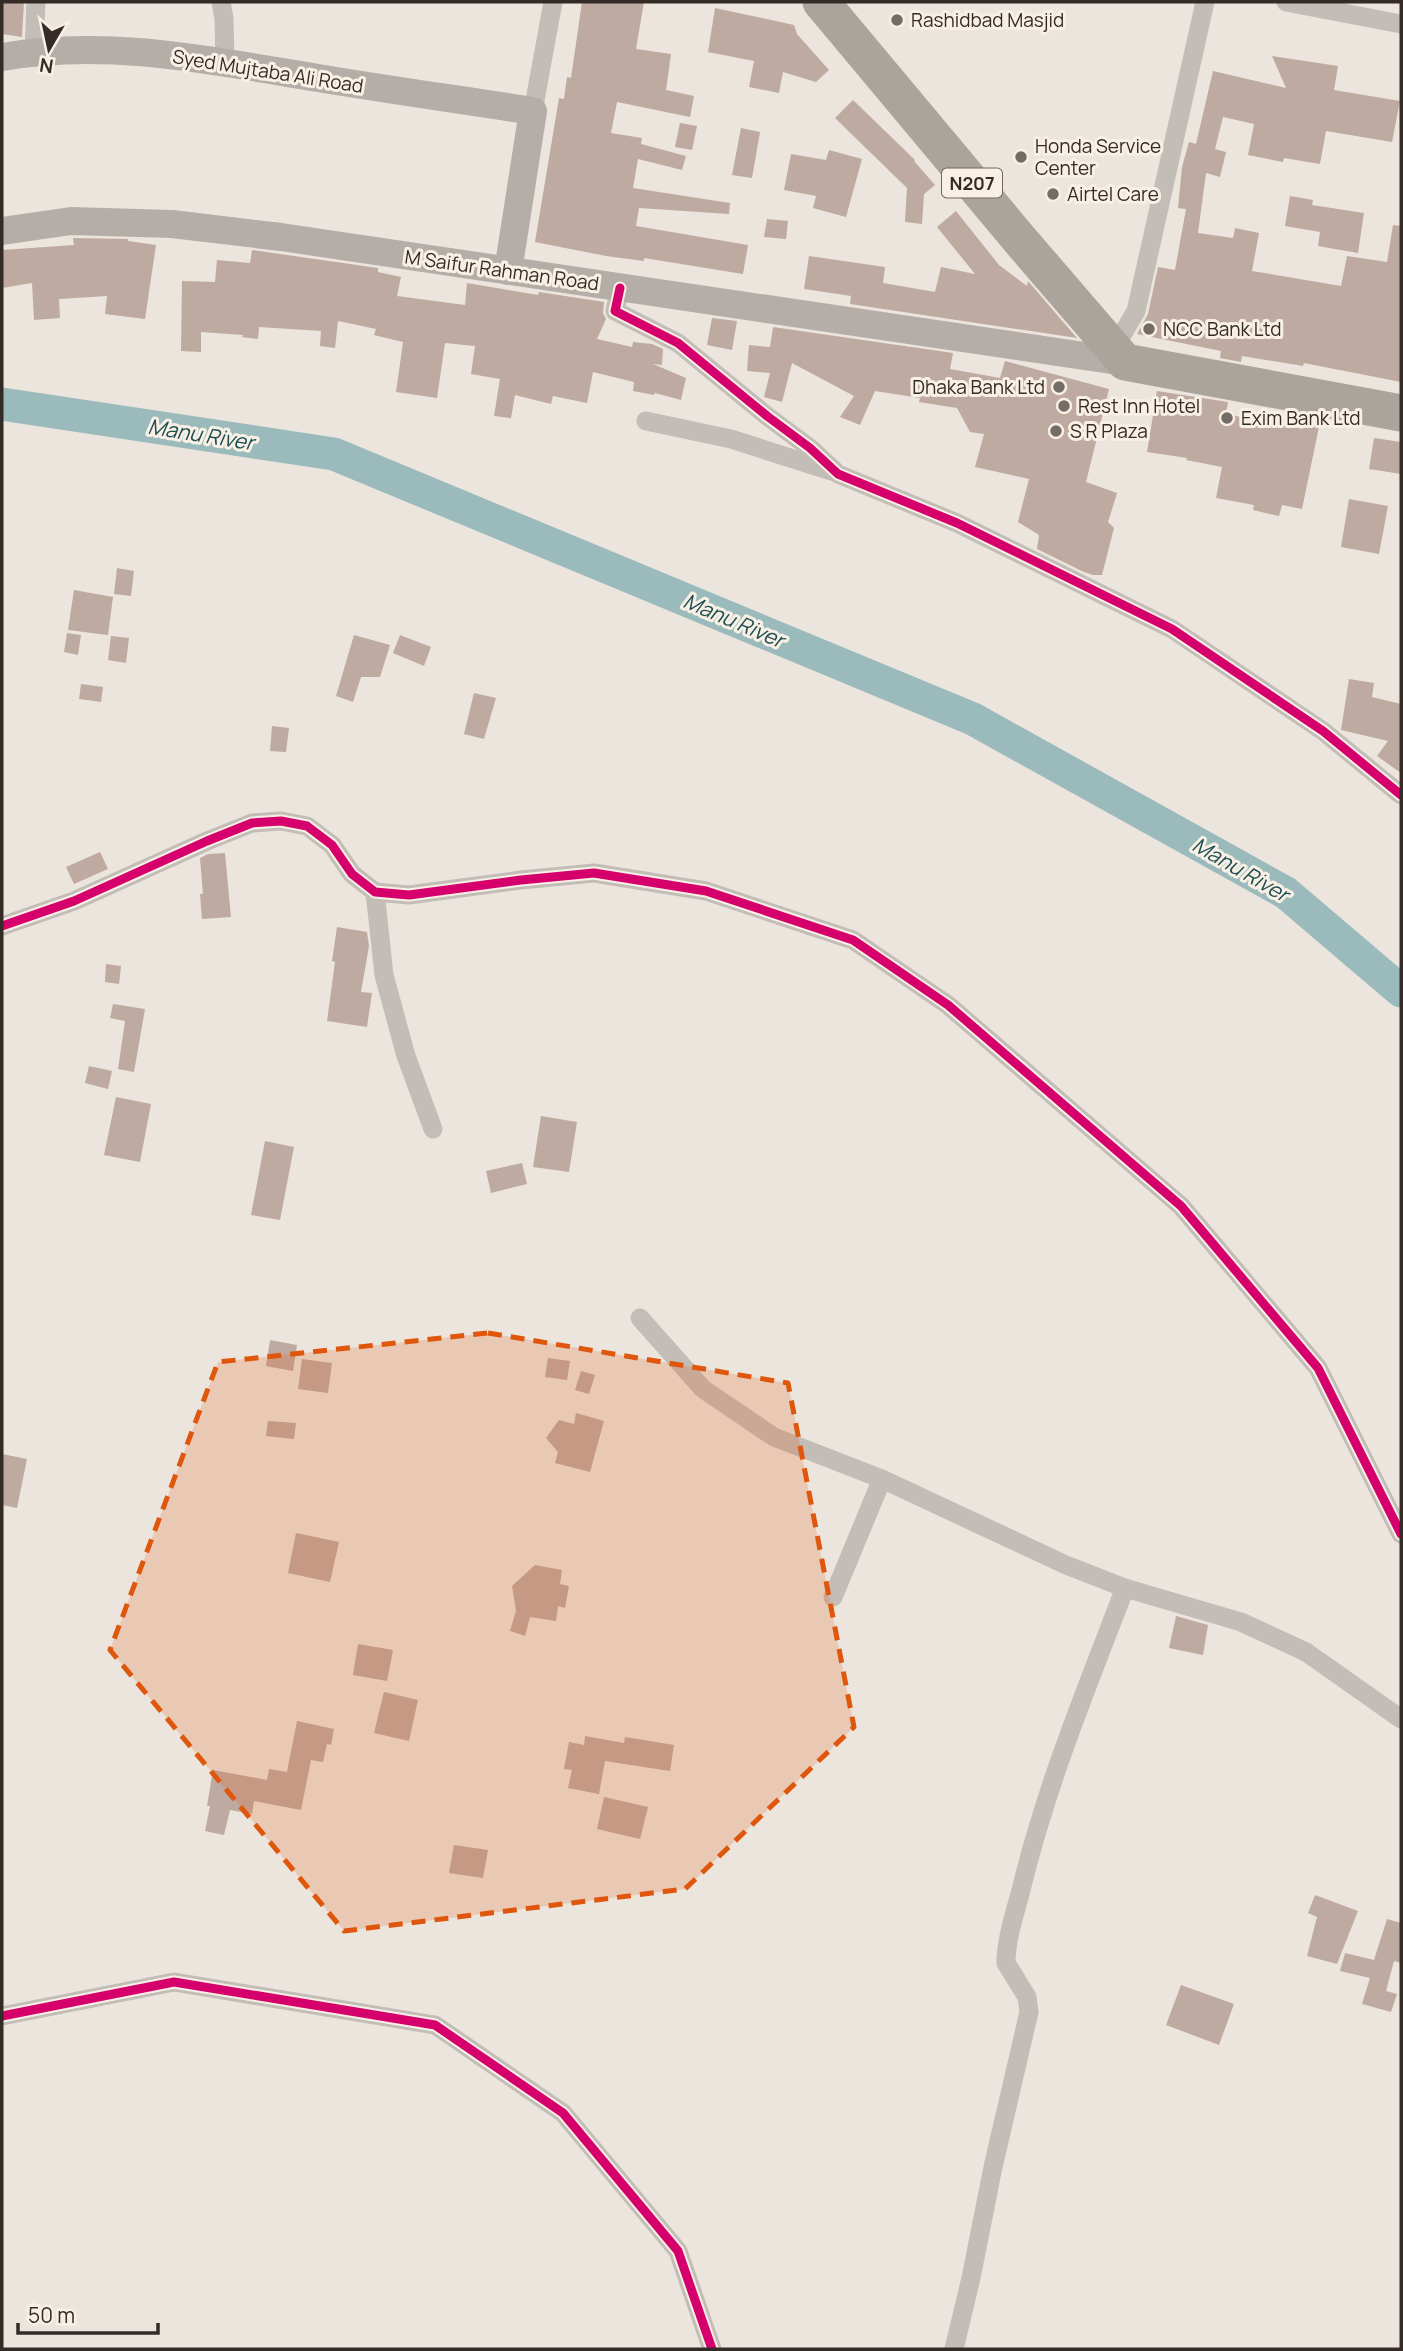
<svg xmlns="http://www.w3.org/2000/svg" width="1403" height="2351" viewBox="0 0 1403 2351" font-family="Manrope,sans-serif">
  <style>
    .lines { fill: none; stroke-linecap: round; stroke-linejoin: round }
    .river { stroke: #9bbabb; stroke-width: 33 }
    .building { fill: #beaaa0 }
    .street { stroke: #c3bdb8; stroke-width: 19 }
    .secondary { stroke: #b4ada8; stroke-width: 28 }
    .highway { stroke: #aaa49d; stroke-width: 37 }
    .cycleway-casing { stroke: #f8f0e5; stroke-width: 13 }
    .cycleway { stroke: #d6006c; stroke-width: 9 }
    .marked { fill: #df570d; fill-opacity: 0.2; stroke: #df570d; stroke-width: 5; stroke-dasharray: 14 9; stroke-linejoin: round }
    .poi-dot { fill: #746c66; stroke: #f8f0e5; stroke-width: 2.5 }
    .labels { text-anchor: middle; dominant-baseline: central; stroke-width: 6; stroke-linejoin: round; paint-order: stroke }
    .shield { fill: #f8f0e5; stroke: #6f665f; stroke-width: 2 }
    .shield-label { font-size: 18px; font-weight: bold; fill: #342b26 }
    .poi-label { font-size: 19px; fill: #342b26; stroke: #f8f0e5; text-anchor: start }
    .street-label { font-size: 19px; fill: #342b26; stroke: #f8f0e5 }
    .water-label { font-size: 21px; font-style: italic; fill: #1e4e53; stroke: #f8f0e5 }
  </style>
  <rect width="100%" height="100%" fill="#ebe5de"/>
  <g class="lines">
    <!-- river -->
    <polyline class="river" points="2,404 334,454 973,719 1286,893 1401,991"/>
  </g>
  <!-- building -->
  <g class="building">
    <polygon points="2,2 24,2 22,37 2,34"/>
    <polygon points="582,2 644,2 636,49 671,54 666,90 694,96 690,117 617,102 611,133 642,138 641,144 686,156 682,170 638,159 633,188 730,203 729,214 639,208 636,226 748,245 743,274 644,258 644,261 606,256 535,242 559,98 564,99 567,77 571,78"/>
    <polygon points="715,8 794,25 797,34 829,70 816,82 783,72 779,93 749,87 754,61 708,52"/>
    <polygon points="1272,56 1338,66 1334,90 1400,101 1392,142 1326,131 1320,164 1284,158 1283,162 1248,155 1254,124 1223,117 1215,149 1226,152 1220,177 1206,173 1198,233 1233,238 1235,228 1259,233 1252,271 1341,286 1347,256 1387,262 1393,225 1401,226 1401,382 1304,363 1303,366 1242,356 1241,362 1220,358 1221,351 1137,334 1148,314 1158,267 1175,270 1186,209 1178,208 1182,167 1189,142 1196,144 1213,71 1286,88"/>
    <polygon points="853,100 915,160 914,161 935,185 924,194 922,224 905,222 907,188 835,118"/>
    <polygon points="680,123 697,126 692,150 675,147"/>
    <polygon points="741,128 760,132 752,178 732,175"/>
    <polygon points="829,150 862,159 846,217 813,208 816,196 784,190 791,154 826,160"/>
    <polygon points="1290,196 1313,200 1312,205 1364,213 1358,253 1318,246 1320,232 1285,226"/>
    <polygon points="956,211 999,265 1027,286 1028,281 1077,338 850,304 851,296 804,289 809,256 885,267 883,283 935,292 941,267 975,274 937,227"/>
    <polygon points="767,219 788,221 786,239 764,237"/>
    <polygon points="73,238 128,239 128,241 156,245 145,319 105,314 107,296 59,299 60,318 34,320 32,283 2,288 2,250 74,245"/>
    <polygon points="252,250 378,268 378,272 401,277 397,296 465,305 467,283 538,295 539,292 604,302 603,313 606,319 597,339 632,347 633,342 652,344 663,349 662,365 653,364 686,378 681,400 655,393 654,395 633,391 634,382 593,372 587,403 553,396 551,404 515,395 511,418 494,416 500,379 471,374 475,346 445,343 437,398 396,392 403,342 374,335 376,329 338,321 335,348 320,346 321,331 259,327 258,339 242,337 243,335 201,332 201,352 181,351 182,281 215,282 217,260 250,263"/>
    <polygon points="712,318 737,321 732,350 707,345"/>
    <polygon points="773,327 953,353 950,369 1000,378 1005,361 1109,389 1086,482 1117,493 1108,522 1114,528 1102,575 1093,575 1084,572 1037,549 1039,535 1018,522 1029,479 975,467 984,434 970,432 957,408 919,402 920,398 875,391 860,425 840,417 854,396 792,363 782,402 764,397 770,373 747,371 749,345 770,347"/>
    <polygon points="1157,391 1228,402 1226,414 1303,429 1305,419 1320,422 1302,509 1282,505 1279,516 1253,510 1254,505 1216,498 1222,467 1186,460 1187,458 1147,452"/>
    <polygon points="1374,438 1401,442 1401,474 1369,469"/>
    <polygon points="1349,499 1388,506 1379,554 1341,547"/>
    <polygon points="117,568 134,571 131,596 114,594"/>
    <polygon points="74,590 113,597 108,635 68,630"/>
    <polygon points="67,633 81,635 78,655 64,652"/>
    <polygon points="354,635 390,645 380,677 361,677 353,702 336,696"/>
    <polygon points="400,635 431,647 424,666 393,653"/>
    <polygon points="111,636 129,638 126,663 108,660"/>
    <polygon points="1349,679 1374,683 1372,697 1401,704 1401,773 1377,756 1388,741 1341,730"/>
    <polygon points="81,684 103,687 101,702 79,699"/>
    <polygon points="474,693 496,698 484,739 464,734"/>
    <polygon points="272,726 289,728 286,752 270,751"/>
    <polygon points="100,852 108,869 74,884 66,867"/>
    <polygon points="225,853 231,917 202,919 200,894 203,894 200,858 208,854"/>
    <polygon points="337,927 367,932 369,946 361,992 372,993 367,1027 327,1021 335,962 332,961"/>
    <polygon points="106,964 121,966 119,984 105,982"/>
    <polygon points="113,1004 145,1009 134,1072 118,1069 125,1021 110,1018"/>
    <polygon points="89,1066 112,1071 108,1089 85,1083"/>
    <polygon points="116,1097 151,1104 140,1162 104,1155"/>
    <polygon points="541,1116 577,1122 569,1172 533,1167"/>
    <polygon points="265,1141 294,1147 280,1220 251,1215"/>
    <polygon points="522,1163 527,1184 491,1193 486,1171"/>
    <polygon points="270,1340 297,1345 293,1371 266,1366"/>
    <polygon points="548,1358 570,1361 567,1380 545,1377"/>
    <polygon points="302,1359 332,1363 328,1393 298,1389"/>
    <polygon points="581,1371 595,1375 589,1394 575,1390"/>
    <polygon points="576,1413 604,1421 590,1472 555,1463 558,1452 546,1438 559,1420 574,1424"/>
    <polygon points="268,1421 296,1423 294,1439 266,1436"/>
    <polygon points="2,1454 27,1459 17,1508 2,1505"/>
    <polygon points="296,1533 339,1542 330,1582 288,1573"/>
    <polygon points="535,1565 562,1570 560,1584 569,1586 565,1608 558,1606 556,1621 530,1617 525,1636 510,1631 516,1611 512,1586"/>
    <polygon points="1176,1616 1208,1625 1203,1655 1169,1648"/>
    <polygon points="358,1644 393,1650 387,1681 353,1675"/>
    <polygon points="384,1692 418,1700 409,1741 374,1733"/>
    <polygon points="297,1721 334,1729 331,1745 327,1744 323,1762 311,1760 301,1810 254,1801 252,1814 230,1810 224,1835 205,1831 210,1806 207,1806 213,1770 267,1780 269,1769 287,1772"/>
    <polygon points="585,1736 624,1743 625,1737 674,1745 670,1771 605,1761 599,1794 568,1788 572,1770 564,1769 569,1742 584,1745"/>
    <polygon points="604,1797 648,1807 640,1839 597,1829"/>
    <polygon points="454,1845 488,1850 483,1878 449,1873"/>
    <polygon points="1315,1895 1358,1911 1337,1964 1307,1956 1317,1917 1308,1913"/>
    <polygon points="1387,1919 1401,1923 1401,1963 1394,1961 1386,1991 1397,1994 1391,2012 1362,2004 1370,1978 1340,1971 1345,1953 1374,1960"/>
    <polygon points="1181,1985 1234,2004 1219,2045 1166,2025"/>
  </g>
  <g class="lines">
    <!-- street -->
    <g class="street">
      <polyline points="221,2 224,19 225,62"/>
      <polyline points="1286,2 1401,24"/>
      <polyline points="34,51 36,2"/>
      <polyline points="533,111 553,2"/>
      <polyline points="620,288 615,311 678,343 767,416 810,448 838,474 957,523 1172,629 1323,731 1401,795"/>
      <polyline points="1115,347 1136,311 1205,2"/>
      <polyline points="646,421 731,439 831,471"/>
      <polyline points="375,892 384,975 406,1056 433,1129"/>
      <polyline points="2,926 74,901 207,841 252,823 281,821 307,826 332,845 352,874 375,892 409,895 521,880 594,873 706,891 853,940 948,1005 1181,1206 1318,1368 1401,1534"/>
      <polyline points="640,1318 703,1389 774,1437 882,1479 1066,1565 1125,1588 1241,1622 1306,1652 1401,1719"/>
      <polyline points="833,1597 882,1479"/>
      <polyline points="2,2016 174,1982 435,2025 563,2113 678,2251 712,2349"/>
      <path d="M 954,2349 L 971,2278 L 993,2167 L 1029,2012 L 1027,1997 L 1006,1963 C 1006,1939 1015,1913 1021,1890 C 1046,1786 1087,1687 1125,1588"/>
    </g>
    <!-- secondary -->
    <g class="secondary">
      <path d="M 2,57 C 107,38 214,61 318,78 C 390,90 462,100 533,111 L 508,271"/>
      <polyline points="2,231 71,221 172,224 281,237 1125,362"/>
    </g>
    <!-- highway -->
    <polyline class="highway" points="821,2 1020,240 1125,362 1401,413"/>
    <defs>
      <g id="cycleway">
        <polyline points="620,288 615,311 678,343 767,416 810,448 838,474 957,523 1172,629 1323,731 1401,795"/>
        <polyline points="2,926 74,901 207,841 252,823 281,821 307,826 332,845 352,874 375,892 409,895 521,880 594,873 706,891 853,940 948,1005 1181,1206 1318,1368 1401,1534"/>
        <polyline points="2,2016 174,1982 435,2025 563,2113 678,2251 712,2349"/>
      </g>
    </defs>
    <!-- cycleway casing -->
    <use href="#cycleway" class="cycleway-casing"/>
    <!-- cycleway -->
    <use href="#cycleway" class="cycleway"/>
  </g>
  <!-- marked area -->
  <path class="marked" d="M 488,1333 L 788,1383 L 854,1727 L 685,1889 L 344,1931 L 110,1650 L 218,1362 Z"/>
  <!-- markers -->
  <g class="poi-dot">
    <circle cx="897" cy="20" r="7"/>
    <circle cx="1021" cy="157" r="7"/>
    <circle cx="1053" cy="194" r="7"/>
    <circle cx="1149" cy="329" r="7"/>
    <circle cx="1059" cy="387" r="7"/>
    <circle cx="1064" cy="406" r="7"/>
    <circle cx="1227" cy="418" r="7"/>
    <circle cx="1056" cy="431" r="7"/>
  </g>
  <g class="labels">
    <!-- shield labels -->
    <rect class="shield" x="942" y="168.5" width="60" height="29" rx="5"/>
    <g class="shield-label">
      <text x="972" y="183">N207</text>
    </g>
    <!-- poi labels -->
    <g class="poi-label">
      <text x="911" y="20">Rashidbad Masjid</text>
      <text x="1035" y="146">Honda Service<tspan x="1035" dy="22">Center</tspan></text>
      <text x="1067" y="194">Airtel Care</text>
      <text x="1163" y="329">NCC Bank Ltd</text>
      <text x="1045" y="387" text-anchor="end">Dhaka Bank Ltd</text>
      <text x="1078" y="406">Rest Inn Hotel</text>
      <text x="1241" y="418">Exim Bank Ltd</text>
      <text x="1070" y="431">S R Plaza</text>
    </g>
    <!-- street labels -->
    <g class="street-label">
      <text transform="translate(268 71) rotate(9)">Syed Mujtaba Ali Road</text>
      <text transform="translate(502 270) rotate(8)">M Saifur Rahman Road</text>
    </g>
    <!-- water labels -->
    <g class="water-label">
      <text transform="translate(201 434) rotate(9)">Manu River</text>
      <text transform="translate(734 620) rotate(23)">Manu River</text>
      <text transform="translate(1241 869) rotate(30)">Manu River</text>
    </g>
  </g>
  <!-- border -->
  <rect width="1403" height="2351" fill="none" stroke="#342b26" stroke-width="7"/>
  <!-- north arrow -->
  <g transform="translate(49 49) rotate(189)" stroke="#f8f0e5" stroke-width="5" paint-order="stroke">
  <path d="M0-5L12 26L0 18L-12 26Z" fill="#342b26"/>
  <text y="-10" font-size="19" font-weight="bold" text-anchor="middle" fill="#342b26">N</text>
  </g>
  <!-- scale -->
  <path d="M18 2323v10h140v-10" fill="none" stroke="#342b26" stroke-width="3.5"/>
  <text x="28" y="2323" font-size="21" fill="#342b26" stroke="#f8f0e5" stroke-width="5" paint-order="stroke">50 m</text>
</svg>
